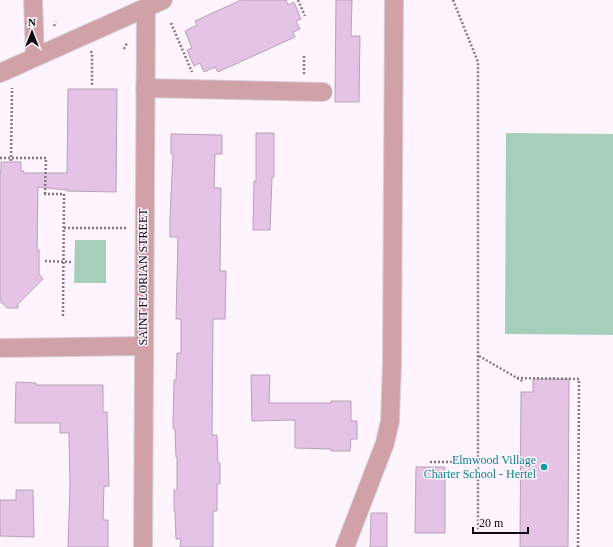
<svg xmlns="http://www.w3.org/2000/svg" width="613" height="547" viewBox="0 0 613 547" font-family="Georgia,serif">
  <style>
    .green { fill: #a6cfbb }
    .building { fill: #e5c3e7; stroke: #b6a1b7 }
    .lines { fill: none; stroke-linecap: round; stroke-linejoin: round }
    .minor-casing { stroke: #d7ced8; stroke-width: 20 }
    .path { stroke: #827a83; stroke-width: 2.5; stroke-dasharray: 2 2; stroke-linecap: butt }
    .minor { stroke: #d0a2a8; stroke-width: 18 }
    .culture-dot { fill: #0f9aa8; stroke: #fdf4fe; stroke-width: 1.5 }
    .labels { text-anchor: middle; dominant-baseline: central; stroke-width: 3; stroke-linejoin: round; paint-order: stroke }
    .street-label { font-size: 12px; fill: #110911; stroke: #fdf4fe }
    .culture-label { font-size: 12px; fill: #0d838f; stroke: #fdf4fe; text-anchor: end }
  </style>
  <rect width="100%" height="100%" fill="#fdf4fe"/>
  <!-- green -->
  <g class="green">
    <polygon points="506,133 613,134 613,335 505,334"/>
    <polygon points="75,240 106,240 106,283 74,283"/>
  </g>
  <!-- building -->
  <g class="building">
    <polygon points="241,0 286,0 288,5 294,2 301,19 296,21 300,29 293,32 295,37 218,72 215,67 204,72 200,63 194,66 187,50 192,48 185,31 197,25 195,21"/>
    <polygon points="336,0 352,0 351,36 360,36 359,102 335,102"/>
    <polygon points="68,89 117,89 116,192 67,191 67,190 38,187 37,250 39,250 39,274 43,279 18,304 18,308 7,308 0,301 0,171 1,171 1,162 21,162 21,171 24,171 24,173 67,173"/>
    <polygon points="256,133 274,133 274,177 272,178 270,230 253,230 254,181 256,181"/>
    <polygon points="171,134 222,135 222,154 215,154 214,188 221,188 220,271 226,271 225,319 213,319 212,435 217,435 218,463 220,463 220,484 217,484 217,511 213,511 213,547 180,547 181,539 176,539 175,511 174,511 174,490 177,490 177,457 176,457 175,429 173,428 174,380 176,380 177,353 181,353 181,319 176,319 178,237 170,237 170,217 173,154 171,154"/>
    <polygon points="251,375 270,375 269,403 331,403 331,401 351,401 351,421 357,421 357,439 351,439 350,451 331,451 331,449 295,448 295,420 252,421"/>
    <polygon points="533,379 569,379 568,547 520,547 521,392 533,392"/>
    <polygon points="16,382 36,383 36,385 103,385 103,412 107,412 109,486 104,486 103,520 108,520 108,547 68,547 70,487 69,433 60,433 60,423 15,423"/>
    <polygon points="416,467 445,467 445,533 415,533"/>
    <polygon points="16,490 33,490 34,537 0,536 0,500 16,500"/>
    <polygon points="371,513 387,513 387,547 370,547"/>
  </g>
  <g class="lines">
    <defs>
      <g id="minor">
        <polyline points="33,0 35,57"/>
        <polyline points="0,73 163,0"/>
        <polyline points="145,88 323,92"/>
        <polyline points="0,348 143,346"/>
        <polyline points="143,547 146,8"/>
        <polyline points="345,547 385,443 390,421 392,363 394,0"/>
      </g>
    </defs>
    <!-- minor casing -->
    <use href="#minor" class="minor-casing"/>
    <!-- path -->
    <g class="path">
      <polyline points="298,0 305,16"/>
      <polyline points="453,0 478,62 478,530"/>
      <polyline points="171,23 192,72"/>
      <polyline points="54,26 56,22"/>
      <polyline points="124,49 127,43"/>
      <polyline points="91,51 92,54 92,85"/>
      <polyline points="304,74 304,54"/>
      <polyline points="0,158 46,158 45,194"/>
      <polyline points="11,161 12,88"/>
      <polyline points="44,194 64,194 63,316"/>
      <polyline points="64,228 128,228"/>
      <polyline points="45,261 71,262"/>
      <polyline points="479,356 524,382"/>
      <polyline points="517,378 579,379 578,547"/>
      <polyline points="430,462 478,462"/>
    </g>
    <!-- minor -->
    <use href="#minor" class="minor"/>
  </g>
  <!-- markers -->
  <circle class="culture-dot" cx="544" cy="467" r="4"/>
  <g class="labels">
    <!-- street labels -->
    <g class="street-label">
      <text transform="translate(143 277) rotate(-90)">SAINT FLORIAN STREET</text>
    </g>
    <!-- culture labels -->
    <g class="culture-label">
      <text x="536" y="460">Elmwood Village<tspan x="536" dy="14">Charter School - Hertel</tspan></text>
    </g>
  </g>
  <!-- north arrow -->
  <g transform="translate(32 32)" stroke="#fdf4fe" stroke-width="3" paint-order="stroke">
  <path d="M0-3L7 15L0 10L-7 15Z" fill="#110911"/>
  <text y="-6" font-size="11" font-weight="bold" text-anchor="middle" fill="#110911">N</text>
  </g>
  <!-- scale -->
  <path d="M473 527v6h55v-6" fill="none" stroke="#110911" stroke-width="2"/>
  <text x="479" y="527" font-size="12" fill="#110911" stroke="#fdf4fe" stroke-width="3" paint-order="stroke">20 m</text>
</svg>
